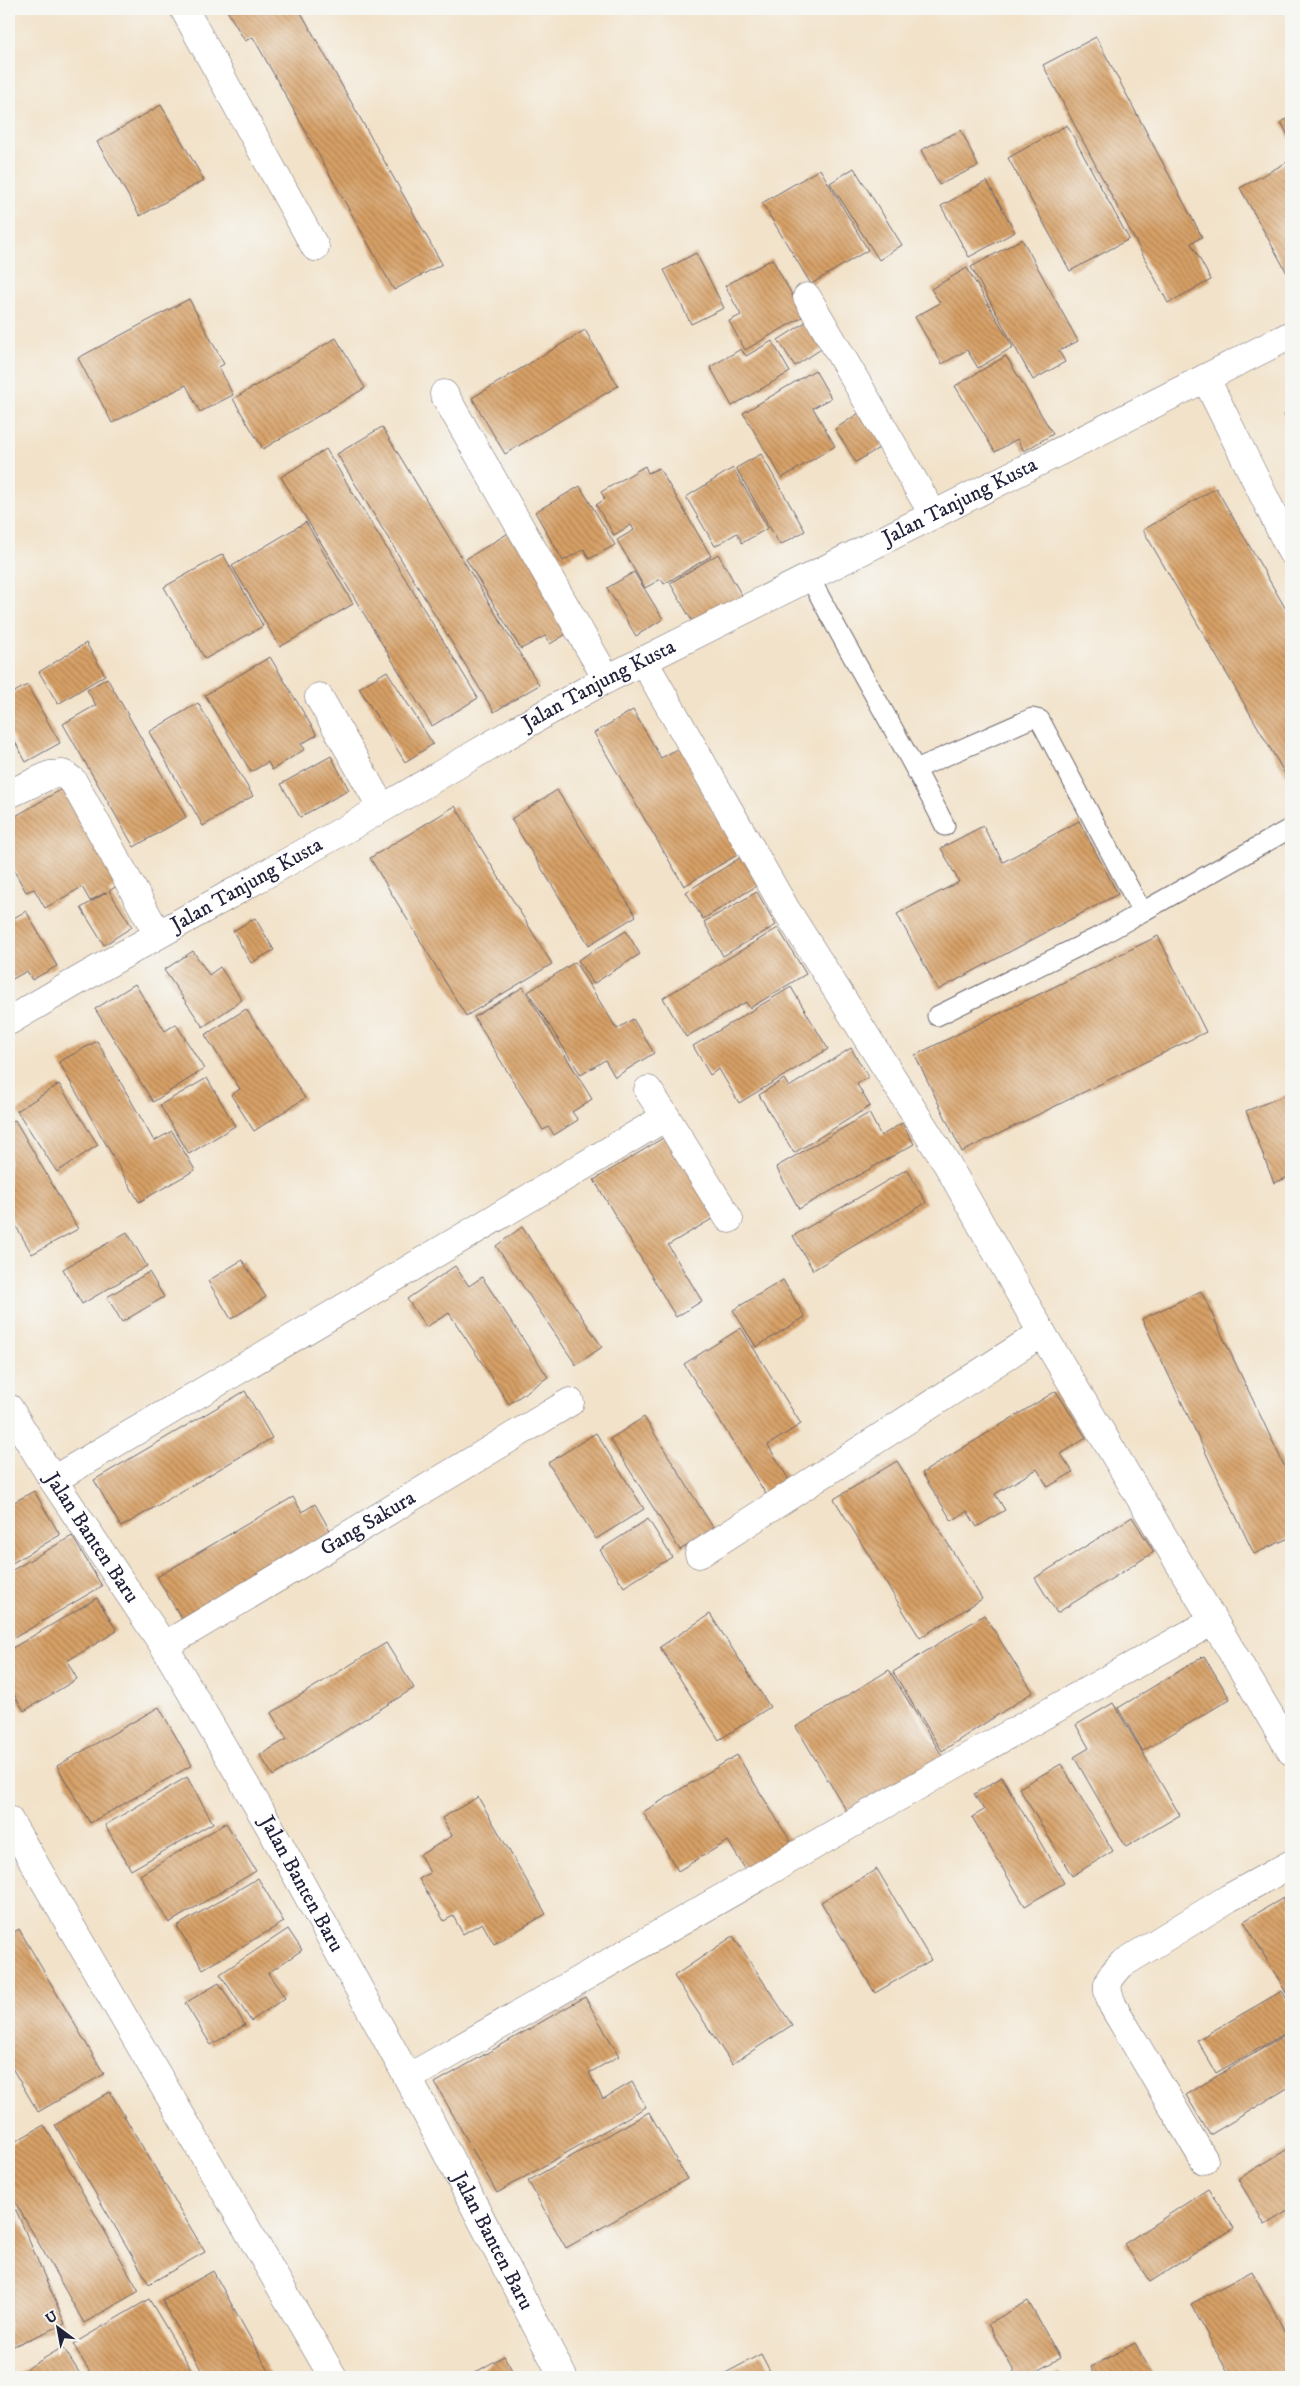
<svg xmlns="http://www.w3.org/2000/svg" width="1300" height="2386" viewBox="0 0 1300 2386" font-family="'IM FELL DW Pica',serif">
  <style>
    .building { fill: url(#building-back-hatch) }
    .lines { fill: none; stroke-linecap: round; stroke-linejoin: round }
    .service-casing { stroke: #6b656d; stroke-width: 21 }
    .minor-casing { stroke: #6b656d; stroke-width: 29 }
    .tertiary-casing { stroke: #6b656d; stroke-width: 29 }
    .service { stroke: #fff; stroke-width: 19 }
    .minor { stroke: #fff; stroke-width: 28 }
    .tertiary { stroke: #fff; stroke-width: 28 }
    .labels { text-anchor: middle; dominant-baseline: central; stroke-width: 4.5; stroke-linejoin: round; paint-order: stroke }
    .street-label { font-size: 21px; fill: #22223b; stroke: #f6f6f2 }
  </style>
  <defs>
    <pattern id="building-back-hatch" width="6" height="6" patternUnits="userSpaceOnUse" patternTransform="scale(1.25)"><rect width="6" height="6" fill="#d7a066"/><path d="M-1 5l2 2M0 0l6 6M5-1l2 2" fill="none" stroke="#ae8255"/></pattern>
  </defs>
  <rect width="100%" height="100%" fill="#f6f6f2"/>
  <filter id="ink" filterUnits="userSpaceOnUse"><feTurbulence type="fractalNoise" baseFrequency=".02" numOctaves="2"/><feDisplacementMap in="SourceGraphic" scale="10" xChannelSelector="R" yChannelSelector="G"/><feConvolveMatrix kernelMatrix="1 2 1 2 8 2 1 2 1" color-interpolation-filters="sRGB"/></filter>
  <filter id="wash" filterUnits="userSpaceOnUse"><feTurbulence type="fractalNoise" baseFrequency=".0096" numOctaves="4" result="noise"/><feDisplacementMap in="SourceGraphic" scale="20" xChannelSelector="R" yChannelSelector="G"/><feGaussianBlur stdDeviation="1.12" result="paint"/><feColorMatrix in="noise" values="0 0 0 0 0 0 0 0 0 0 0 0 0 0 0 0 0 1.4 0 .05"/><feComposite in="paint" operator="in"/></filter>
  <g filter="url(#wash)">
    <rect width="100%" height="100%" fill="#f2e2c9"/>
    <g id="blocks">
      <!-- building -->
      <g class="building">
        <polygon points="226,9 299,9 442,264 394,290 253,37 245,41"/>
        <polygon points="1096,37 1202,237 1191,243 1211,280 1168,303 1043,65"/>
        <polygon points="161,105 204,180 140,216 97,142"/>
        <polygon points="1291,117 1291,141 1281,122"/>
        <polygon points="1067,125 1129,239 1070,271 1008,158"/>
        <polygon points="961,130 978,166 939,185 921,150"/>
        <polygon points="1291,160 1291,280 1240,188"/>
        <polygon points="854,168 902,245 879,260 830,183"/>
        <polygon points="820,169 868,250 811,284 762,203"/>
        <polygon points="987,181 1015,232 969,257 941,206"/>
        <polygon points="1022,239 1078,341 1059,351 1065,362 1033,380 971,267"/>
        <polygon points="696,253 724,308 691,324 664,270"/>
        <polygon points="772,259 804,316 745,350 729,321 741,315 725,286"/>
        <polygon points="967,268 1013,347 978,368 967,350 942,364 915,317 940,303 931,289"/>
        <polygon points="189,299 224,364 219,367 233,395 200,412 186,385 112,423 78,358"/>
        <polygon points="812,318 829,344 795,366 778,340"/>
        <polygon points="585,330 618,386 505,454 472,398"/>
        <polygon points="336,338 365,388 263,449 233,399"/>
        <polygon points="772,341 790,372 732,406 710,367 741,349 746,356"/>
        <polygon points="1006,356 1053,434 1024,451 1017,439 995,452 955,386"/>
        <polygon points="815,370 831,398 813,408 835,446 782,478 743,413"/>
        <polygon points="862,411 884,445 856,462 835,429"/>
        <polygon points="1291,411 1291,430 1284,415"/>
        <polygon points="382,427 539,685 494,712 337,454"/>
        <polygon points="326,449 478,698 432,726 281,477"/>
        <polygon points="761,454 805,531 780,545 736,468"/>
        <polygon points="645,466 648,473 659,468 711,556 664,584 661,579 645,588 617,540 634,530 631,525 614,535 596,505 605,499 601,492"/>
        <polygon points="733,468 768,528 742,543 737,533 715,546 686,497"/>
        <polygon points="580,486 615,545 589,559 584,549 563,561 535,512"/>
        <polygon points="1216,488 1291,618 1291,784 1143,530"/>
        <polygon points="306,522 353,604 280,647 232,566"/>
        <polygon points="515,529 576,628 550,644 545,636 521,649 466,559"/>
        <polygon points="223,554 263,626 205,659 164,587"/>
        <polygon points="718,554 744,599 696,628 670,583"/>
        <polygon points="634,572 663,619 636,636 607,588"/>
        <polygon points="86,643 105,675 58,704 39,672"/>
        <polygon points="270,657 317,735 301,744 305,749 272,770 268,762 251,772 205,695"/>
        <polygon points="387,671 433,744 405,762 359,688"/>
        <polygon points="107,678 186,817 134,847 63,724 96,705 87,690"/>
        <polygon points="27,685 60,743 26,762 9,731 9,695"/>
        <polygon points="198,703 253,796 203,826 149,732"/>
        <polygon points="633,710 661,758 683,746 744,851 684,886 594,733"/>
        <polygon points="331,756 349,790 300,817 281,784"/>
        <polygon points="69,785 125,881 109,891 132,927 104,945 81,908 107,892 90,901 82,887 45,908 34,889 26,892 9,862 9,820"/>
        <polygon points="557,790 636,916 589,945 511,819"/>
        <polygon points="455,806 552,964 466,1016 370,858"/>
        <polygon points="1079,821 1118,894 938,990 897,914 959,882 941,848 983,826 1003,862"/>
        <polygon points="746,854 763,882 703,919 686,892"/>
        <polygon points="757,892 776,925 723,956 704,922"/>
        <polygon points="26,911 57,966 32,980 27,971 9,981 9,913 12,919"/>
        <polygon points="255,918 274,950 251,963 233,931"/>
        <polygon points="778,928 806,974 750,1008 746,1002 686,1037 663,998"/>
        <polygon points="626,931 640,954 593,984 578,960"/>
        <polygon points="1158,936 1206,1032 962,1152 915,1055"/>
        <polygon points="193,951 209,975 220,967 242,1000 203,1027 164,970"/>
        <polygon points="575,962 617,1029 633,1019 654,1053 615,1077 605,1060 581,1075 528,992"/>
        <polygon points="135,984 165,1031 176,1024 204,1069 153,1102 95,1009"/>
        <polygon points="523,987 592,1099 572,1112 578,1120 554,1135 549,1127 543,1130 474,1017"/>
        <polygon points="791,987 828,1049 739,1103 719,1069 710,1075 693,1046"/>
        <polygon points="246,1009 305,1098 254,1131 231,1095 240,1089 205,1035"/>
        <polygon points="97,1041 154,1141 172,1131 195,1170 139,1202 59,1062"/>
        <polygon points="851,1048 868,1077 857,1084 870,1106 794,1153 759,1095 784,1079 789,1087"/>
        <polygon points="207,1078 235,1126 189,1154 160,1105"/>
        <polygon points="59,1084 98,1145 57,1172 17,1111"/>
        <polygon points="1291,1093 1291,1176 1274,1183 1246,1111"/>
        <polygon points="869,1113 881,1136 902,1123 914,1144 799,1209 776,1167"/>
        <polygon points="15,1120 78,1229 32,1254 9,1214 9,1123"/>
        <polygon points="668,1135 717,1216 668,1245 702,1301 676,1317 594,1180"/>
        <polygon points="907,1169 926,1203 813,1270 793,1236"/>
        <polygon points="522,1227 602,1347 576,1365 496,1246"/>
        <polygon points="127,1232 147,1266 82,1304 63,1269"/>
        <polygon points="242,1260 266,1297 231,1319 208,1281"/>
        <polygon points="455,1266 469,1286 482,1277 548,1377 509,1404 449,1313 426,1327 407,1299"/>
        <polygon points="149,1272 164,1297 122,1322 107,1297"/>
        <polygon points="783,1280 805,1317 756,1347 733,1310"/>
        <polygon points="1201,1291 1291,1480 1291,1537 1254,1554 1142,1319"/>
        <polygon points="741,1328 801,1424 768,1445 792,1485 769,1499 684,1364"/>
        <polygon points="245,1391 272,1438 121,1527 94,1480"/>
        <polygon points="1056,1391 1086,1438 1061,1454 1073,1472 1048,1487 1037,1469 995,1494 1005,1510 977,1527 967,1511 952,1521 922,1473"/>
        <polygon points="644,1417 714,1529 680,1550 610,1439"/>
        <polygon points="596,1433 644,1509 596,1539 548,1463"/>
        <polygon points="897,1461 982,1599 920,1638 834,1499"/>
        <polygon points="34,1491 60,1535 9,1565 9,1505"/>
        <polygon points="293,1497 302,1512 315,1504 336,1541 187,1628 157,1577"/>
        <polygon points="1132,1517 1154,1552 1057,1613 1035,1578"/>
        <polygon points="648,1519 672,1557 624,1587 600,1550"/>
        <polygon points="72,1536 102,1586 9,1641 9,1572"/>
        <polygon points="97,1598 117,1631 67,1661 77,1679 24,1711 9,1686 9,1650"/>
        <polygon points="710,1614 770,1707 719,1740 660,1647"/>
        <polygon points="984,1615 1033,1692 942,1751 893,1672"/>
        <polygon points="386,1643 414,1688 273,1776 260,1755 287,1739 271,1713"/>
        <polygon points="1204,1656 1230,1699 1143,1751 1118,1708"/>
        <polygon points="889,1670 943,1757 849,1815 796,1727"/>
        <polygon points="1113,1703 1180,1815 1126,1847 1074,1757 1089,1748 1076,1725"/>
        <polygon points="159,1707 192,1765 90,1823 57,1766"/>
        <polygon points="737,1755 795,1849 750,1877 728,1841 678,1871 643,1812"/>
        <polygon points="1061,1764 1113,1851 1072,1876 1019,1788"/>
        <polygon points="187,1777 213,1823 131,1870 105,1825"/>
        <polygon points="1002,1777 1064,1883 1025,1906 972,1817 984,1810 974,1794"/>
        <polygon points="478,1797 546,1914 494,1944 482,1923 463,1934 453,1916 444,1921 419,1879 430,1873 420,1855 452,1836 442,1818"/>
        <polygon points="226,1823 256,1871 169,1923 140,1875"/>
        <polygon points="877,1869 931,1960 875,1993 821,1902"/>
        <polygon points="258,1878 284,1922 203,1969 177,1926"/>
        <polygon points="1290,1894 1291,1896 1291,2001 1244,1921"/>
        <polygon points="9,1903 14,1913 9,1916"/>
        <polygon points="19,1929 104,2074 38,2112 9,2063 9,1935"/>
        <polygon points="288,1929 302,1950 268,1973 285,1998 251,2021 220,1974"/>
        <polygon points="733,1936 792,2025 732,2064 674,1976"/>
        <polygon points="219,1983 245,2025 211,2045 185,2003"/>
        <polygon points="1282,1991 1291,2006 1291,2030 1216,2073 1197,2040"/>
        <polygon points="585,1997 619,2056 589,2073 603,2099 632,2082 646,2107 497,2193 435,2083"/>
        <polygon points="1291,2031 1291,2086 1210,2135 1186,2095"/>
        <polygon points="110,2092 205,2252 149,2284 55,2125"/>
        <polygon points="649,2112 687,2179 566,2248 528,2181"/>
        <polygon points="44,2125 139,2291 84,2323 9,2191 9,2145"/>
        <polygon points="1291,2147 1291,2209 1265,2225 1238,2179"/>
        <polygon points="1208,2189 1234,2228 1150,2282 1124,2244"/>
        <polygon points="16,2210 65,2324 9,2348 9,2213"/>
        <polygon points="213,2271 272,2377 205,2377 162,2300"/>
        <polygon points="1252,2271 1291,2343 1291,2373 1283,2377 1230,2377 1191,2304"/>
        <polygon points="149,2299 196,2377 93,2377 73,2344"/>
        <polygon points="1028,2301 1060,2358 1026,2377 1017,2377 988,2324"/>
        <polygon points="1135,2343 1154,2377 1096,2377 1091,2367"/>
        <polygon points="63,2347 82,2377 13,2377"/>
        <polygon points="761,2354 773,2377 718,2377"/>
        <polygon points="504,2356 516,2377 467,2377"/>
        <polygon points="1059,2372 1061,2377 1049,2377"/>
      </g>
    </g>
  </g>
  <g filter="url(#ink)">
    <use href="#blocks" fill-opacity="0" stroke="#6b656d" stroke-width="1"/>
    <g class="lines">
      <defs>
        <g id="service">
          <path d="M 809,576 C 852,660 903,741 945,826"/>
          <polyline points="916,769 1032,718 1040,720 1142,912 1102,935 937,1016"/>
          <polyline points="1142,912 1291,828"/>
        </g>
        <g id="minor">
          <polyline points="184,9 315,247"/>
          <polyline points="807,297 933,514"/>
          <polyline points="1206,379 1291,551"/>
          <polyline points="444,394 607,679"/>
          <polyline points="643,660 785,908 947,1164 1042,1333 1291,1751"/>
          <polyline points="319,697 382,808"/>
          <polyline points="9,794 50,775 63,774 73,781 157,933"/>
          <polyline points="648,1090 666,1117"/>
          <path id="s1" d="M 9,1408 L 53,1480 L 164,1646 L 270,1827 L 408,2078 L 563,2377"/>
          <polyline points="53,1480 666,1117 729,1219"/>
          <polyline points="699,1554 1042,1333"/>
          <path id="s2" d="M 164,1646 L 570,1402"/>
          <polyline points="9,1820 333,2377"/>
          <polyline points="408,2078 954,1765 1213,1621"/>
          <path d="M 1204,2160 L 1113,2006 C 1104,1985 1106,1981 1122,1964 L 1229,1898 L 1291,1864"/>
        </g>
        <g id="tertiary">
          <path id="s3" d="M 9,1021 C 132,948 257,880 381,809 C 457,766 530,720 607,679 L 1291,335"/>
        </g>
      </defs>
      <!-- service casing -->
      <use href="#service" class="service-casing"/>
      <!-- minor casing -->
      <use href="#minor" class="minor-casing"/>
      <!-- tertiary casing -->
      <use href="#tertiary" class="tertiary-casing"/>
      <!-- service -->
      <use href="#service" class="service"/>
      <!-- minor -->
      <use href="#minor" class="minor"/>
      <!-- tertiary -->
      <use href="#tertiary" class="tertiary"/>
    </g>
  </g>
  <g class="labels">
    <!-- street labels -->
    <g class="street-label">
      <text stroke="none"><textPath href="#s3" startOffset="1084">Jalan Tanjung Kusta</textPath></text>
      <text stroke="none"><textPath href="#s3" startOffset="679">Jalan Tanjung Kusta</textPath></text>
      <text stroke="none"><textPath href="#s3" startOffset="274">Jalan Tanjung Kusta</textPath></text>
      <text stroke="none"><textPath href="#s2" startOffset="238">Gang Sakura</textPath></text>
      <text stroke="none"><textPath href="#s1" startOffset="154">Jalan Banten Baru</textPath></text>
      <text stroke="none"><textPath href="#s1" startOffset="559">Jalan Banten Baru</textPath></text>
      <text stroke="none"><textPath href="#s1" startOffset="964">Jalan Banten Baru</textPath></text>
    </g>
  </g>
  <!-- margin -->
  <rect width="1300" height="2386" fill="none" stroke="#f6f6f2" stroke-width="30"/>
  <!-- north arrow -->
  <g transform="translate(58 2328) rotate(328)" stroke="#f6f6f2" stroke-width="4" paint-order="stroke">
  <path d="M0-4L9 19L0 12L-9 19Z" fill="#22223b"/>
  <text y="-8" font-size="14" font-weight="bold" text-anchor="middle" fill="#22223b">U</text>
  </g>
</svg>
